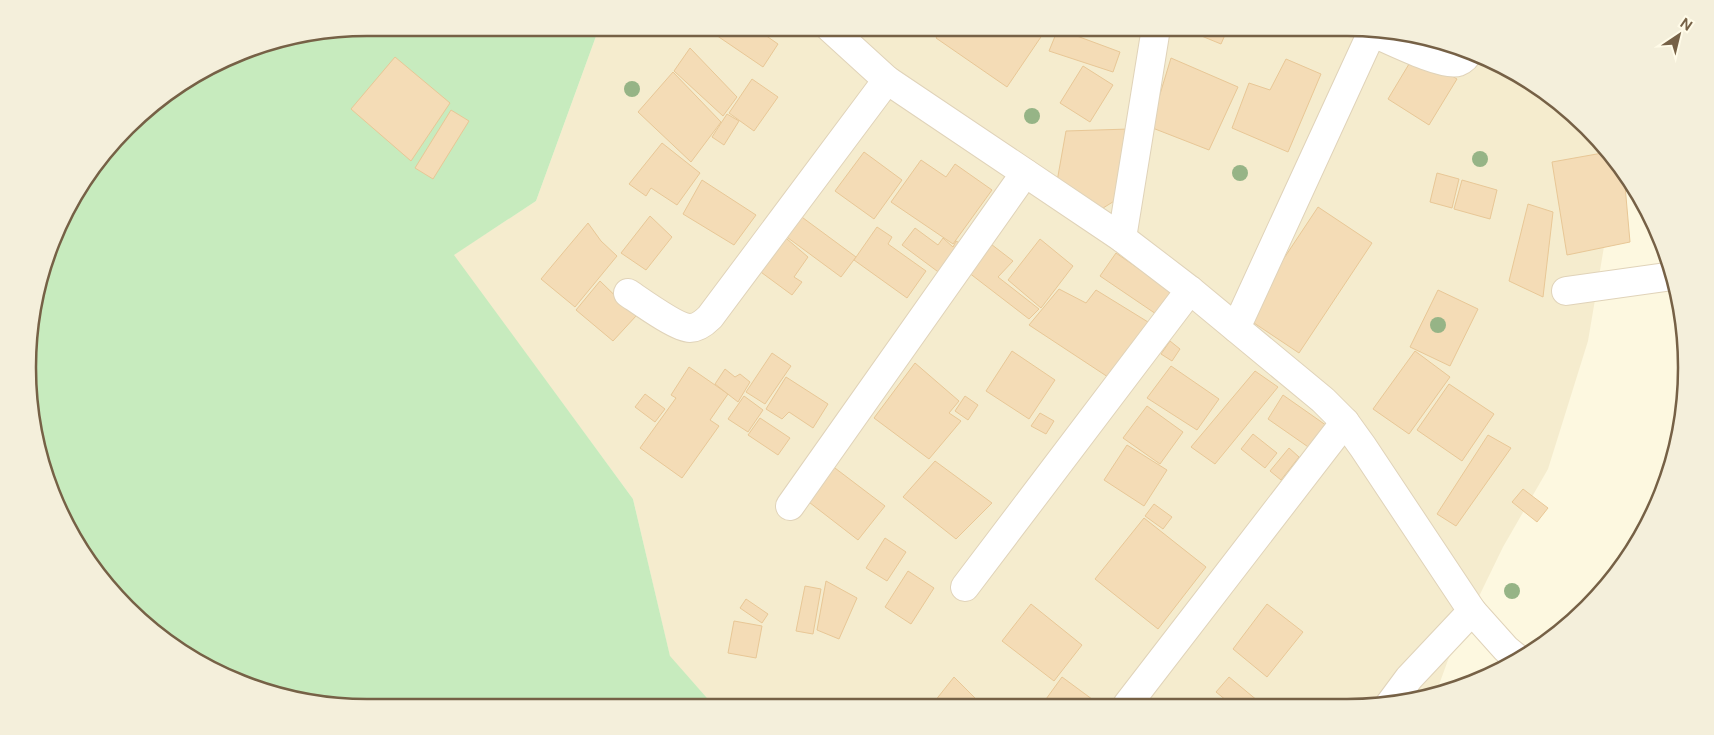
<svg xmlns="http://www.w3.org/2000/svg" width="1714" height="735" viewBox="0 0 1714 735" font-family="'Public Sans',sans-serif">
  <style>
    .residential { fill: #f5ecce }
    .green { fill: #c7ebbe }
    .building { fill: #f4dcb6; stroke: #e8c796 }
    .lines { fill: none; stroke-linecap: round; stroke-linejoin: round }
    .minor-casing { stroke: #e0d3b9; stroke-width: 30 }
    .minor { stroke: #fff; stroke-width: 28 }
    .tree { fill: #96b486 }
    .rim { fill: none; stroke: #766146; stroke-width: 2.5 }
  </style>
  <rect width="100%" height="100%" fill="#fdf8e0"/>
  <!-- residential -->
  <polygon class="residential" points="599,28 1347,28 1456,46 1517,73 1571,112 1607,150 1606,235 1588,341 1548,469 1503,547 1448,660 1436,693 1391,705 714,706 670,657 633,499 453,255 536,201"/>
  <!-- green -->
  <polygon class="green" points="368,28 599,28 536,201 454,255 633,499 670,656 714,706 367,707 258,689 160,637 112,591 73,538 34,434 28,367 34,301 73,198 144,112 198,73 258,46"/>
  <!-- building -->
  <g class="building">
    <polygon points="717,28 755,28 778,44 763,67 713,33"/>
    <polygon points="943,28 1047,28 1007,87 936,38"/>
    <polygon points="1182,28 1228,28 1221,44"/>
    <polygon points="1058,29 1120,52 1113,72 1049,51"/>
    <polygon points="314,36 300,42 299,39"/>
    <polygon points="690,48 737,97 723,116 674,71"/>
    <polygon points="1415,54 1457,79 1429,125 1388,99"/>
    <polygon points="395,57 450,103 411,161 351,109"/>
    <polygon points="1171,58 1238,87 1209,150 1150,127"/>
    <polygon points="1286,59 1321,74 1288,152 1232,128 1249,83 1270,90"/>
    <polygon points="1083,66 1113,85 1090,122 1060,103"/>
    <polygon points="673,72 721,122 691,162 638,112"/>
    <polygon points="752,79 778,97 754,131 729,113"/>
    <polygon points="451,110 469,121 433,179 415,168"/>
    <polygon points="727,114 739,121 724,145 712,137"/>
    <polygon points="1129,129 1116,200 1082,221 1053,204 1066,131"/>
    <polygon points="662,143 700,173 677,205 651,188 646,196 629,184"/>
    <polygon points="864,152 902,180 874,219 835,191"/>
    <polygon points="1608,152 1616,161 1624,174 1630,242 1567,255 1552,162"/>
    <polygon points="921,160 946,177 955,164 992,190 953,244 891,202"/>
    <polygon points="1437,173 1459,179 1452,208 1430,202"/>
    <polygon points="702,180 756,215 734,245 683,214"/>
    <polygon points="1462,180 1497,190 1490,219 1454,209"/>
    <polygon points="1528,204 1553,212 1543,297 1509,281"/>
    <polygon points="1318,207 1372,243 1299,353 1245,317"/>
    <polygon points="795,212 856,257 841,277 780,232"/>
    <polygon points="650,216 672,237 646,270 621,253"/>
    <polygon points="588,223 601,241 617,256 575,307 541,279"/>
    <polygon points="877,227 892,237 888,244 926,271 907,298 854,260"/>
    <polygon points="915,228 938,245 943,238 953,247 956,241 963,245 941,274 902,245"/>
    <polygon points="780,233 808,257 794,277 802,282 792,295 754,267"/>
    <polygon points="1040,239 1073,266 1041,308 1008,280"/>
    <polygon points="987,241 1013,261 998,277 1039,309 1029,319 964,269"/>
    <polygon points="1116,253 1175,294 1159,316 1100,276"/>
    <polygon points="600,281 636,316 613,341 576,310"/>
    <polygon points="1059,289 1086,303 1096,290 1148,322 1111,379 1029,325"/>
    <polygon points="1438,290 1478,309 1450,366 1410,347"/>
    <polygon points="1170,341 1180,349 1172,361 1161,354"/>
    <polygon points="1012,351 1055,380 1029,419 986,391"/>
    <polygon points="1415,351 1450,377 1409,434 1373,409"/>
    <polygon points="772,353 791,366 765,404 746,392"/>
    <polygon points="915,363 959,401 949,413 961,421 929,459 874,418"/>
    <polygon points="1171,366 1219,399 1197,430 1147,398"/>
    <polygon points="689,367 728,394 710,420 719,426 682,478 640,448 676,398 671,395"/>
    <polygon points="725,369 735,377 740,374 750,382 738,402 715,384"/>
    <polygon points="1255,371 1278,387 1215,464 1191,447"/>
    <polygon points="786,377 828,404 813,428 789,412 782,419 766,409"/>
    <polygon points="1449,384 1494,414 1462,461 1417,430"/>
    <polygon points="645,394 665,409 655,422 635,407"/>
    <polygon points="1283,395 1330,428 1314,451 1268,419"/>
    <polygon points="744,396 763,410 748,432 728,419"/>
    <polygon points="965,396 978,405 968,420 955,411"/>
    <polygon points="1147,406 1183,432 1160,464 1123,438"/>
    <polygon points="1040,413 1054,421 1046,434 1031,426"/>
    <polygon points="760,418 790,438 778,455 748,435"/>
    <polygon points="1253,434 1277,453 1265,468 1241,449"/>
    <polygon points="1488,435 1511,448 1456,526 1437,514"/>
    <polygon points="1127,445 1167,470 1144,506 1104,480"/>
    <polygon points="1289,448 1299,457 1281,480 1270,471"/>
    <polygon points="935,461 992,503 956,539 903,497"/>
    <polygon points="831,465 885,506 858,540 805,499"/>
    <polygon points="1523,489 1548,508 1537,522 1512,502"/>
    <polygon points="1154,504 1172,517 1163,529 1145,516"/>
    <polygon points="1144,518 1206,567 1158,629 1095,579"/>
    <polygon points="885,538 906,552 887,581 866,568"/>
    <polygon points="908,571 934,588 911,624 885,607"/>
    <polygon points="826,581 857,598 839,639 817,630"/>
    <polygon points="805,586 821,589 813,634 796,631"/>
    <polygon points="746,599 768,614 762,623 740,608"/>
    <polygon points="1031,604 1082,645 1054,681 1002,641"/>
    <polygon points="1267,604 1303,632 1267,677 1233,649"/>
    <polygon points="734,621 762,626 756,658 728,653"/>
    <polygon points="954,677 982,705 981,706 931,706"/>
    <polygon points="1062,677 1100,705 1041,706"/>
    <polygon points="1229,677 1258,701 1254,705 1232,705 1216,692"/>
  </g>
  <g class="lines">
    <defs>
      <g id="minor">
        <polyline points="830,28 887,80 1122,238 1190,290 1323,400 1345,422 1363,447 1472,611 1506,649 1517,658"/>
        <path d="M 1371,32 C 1388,39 1443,67 1458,62 C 1463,60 1467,56 1469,51"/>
        <polyline points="1122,238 1156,28"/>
        <polyline points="1566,291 1673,276"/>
        <path d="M 628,293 C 640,301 677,328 690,328 C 698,328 705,322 710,317 L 887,80"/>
        <polyline points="1236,328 1372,32"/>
        <polyline points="790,506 1025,173"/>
        <polyline points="965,587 1190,290"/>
        <polyline points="1127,705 1345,422"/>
        <polyline points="1389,705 1409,678 1472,611"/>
      </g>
    </defs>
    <!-- minor casing -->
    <use href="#minor" class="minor-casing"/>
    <!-- minor -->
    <use href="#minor" class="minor"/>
  </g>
  <!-- trees -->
  <g class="tree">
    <circle cx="632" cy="89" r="8"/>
    <circle cx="1032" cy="116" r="8"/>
    <circle cx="1480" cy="159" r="8"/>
    <circle cx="1240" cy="173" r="8"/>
    <circle cx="1438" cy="325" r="8"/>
    <circle cx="1512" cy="591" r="8"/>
  </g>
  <!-- crop -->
  <path d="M0 0H1714V735H0ZM367 36H1347A331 331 0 0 1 1678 367V368A331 331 0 0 1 1347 699H367A331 331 0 0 1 36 368V367A331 331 0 0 1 367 36Z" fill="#f4efdb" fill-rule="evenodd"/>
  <path class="rim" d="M367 36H1347A331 331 0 0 1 1678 367V368A331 331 0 0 1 1347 699H367A331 331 0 0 1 36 368V367A331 331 0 0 1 367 36Z"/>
  <!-- north arrow -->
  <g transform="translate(1679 35) rotate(35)" stroke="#fffbe8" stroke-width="4" paint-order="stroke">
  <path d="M0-4L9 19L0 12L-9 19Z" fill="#766146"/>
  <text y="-8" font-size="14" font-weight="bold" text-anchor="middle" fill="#766146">N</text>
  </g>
</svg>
